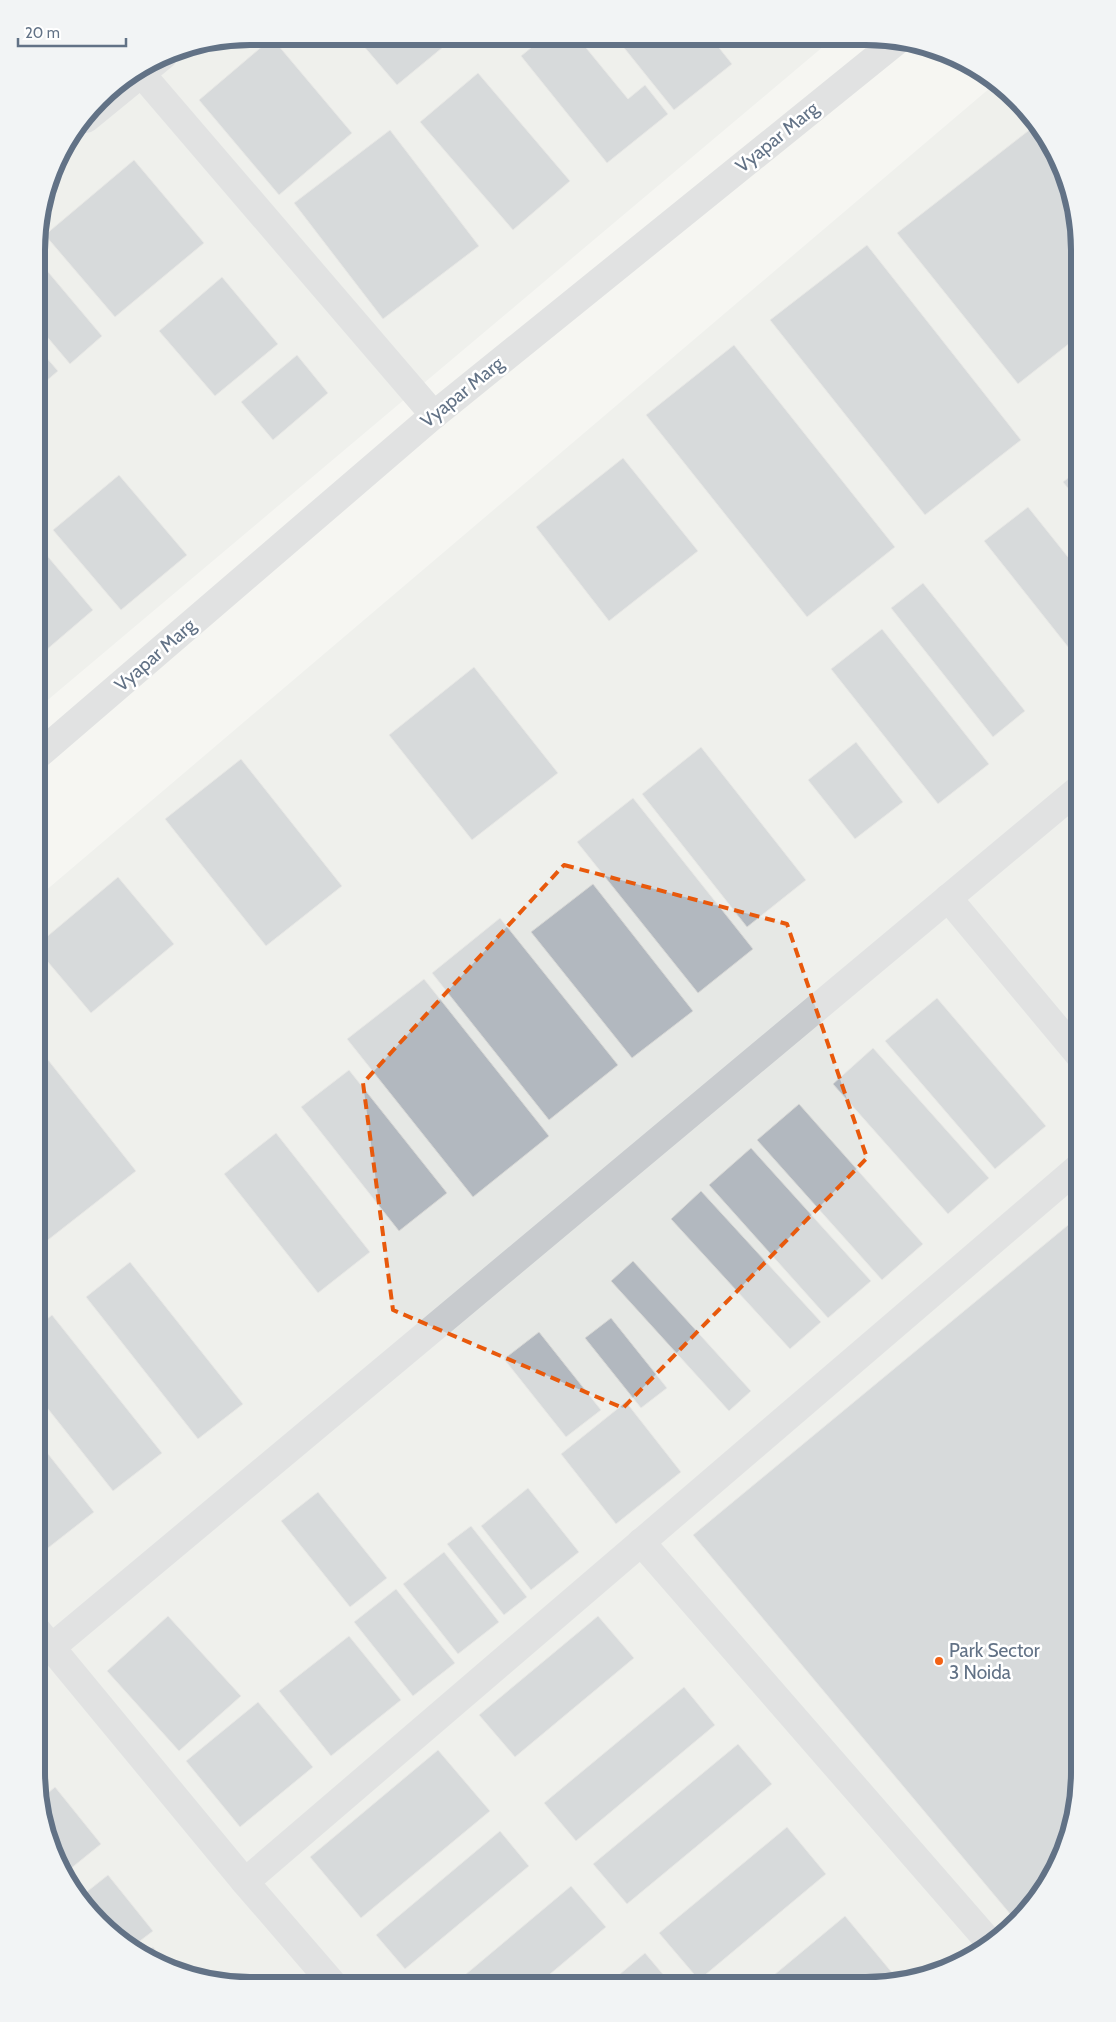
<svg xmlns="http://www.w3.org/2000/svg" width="1116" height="2022" viewBox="0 0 1116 2022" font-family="Cabin,sans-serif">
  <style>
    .built { fill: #e6e8e5 }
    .building { fill: #b2b8bf; stroke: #d7d7d5 }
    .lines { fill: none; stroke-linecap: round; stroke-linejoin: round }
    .minor { stroke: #c8cbce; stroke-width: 28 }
    .marked { fill: none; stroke: #e8590c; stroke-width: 4; stroke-dasharray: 10 6; stroke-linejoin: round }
    .poi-dot { fill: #f36215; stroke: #fff; stroke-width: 2 }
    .labels { text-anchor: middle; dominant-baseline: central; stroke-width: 5; stroke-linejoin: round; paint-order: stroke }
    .street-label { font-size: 19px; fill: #627286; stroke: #fff }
    .poi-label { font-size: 19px; fill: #627286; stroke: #fff; text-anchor: start }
    .rim { fill: none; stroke: #627286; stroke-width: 6 }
  </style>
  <rect width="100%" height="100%" fill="#f6f6f2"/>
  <!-- built -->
  <g class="built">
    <polygon points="250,36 831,40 37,709 38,223 58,155 109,90 169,52"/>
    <polygon points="997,82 1007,89 1044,131 1068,181 1080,250 1079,1786 1068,1841 1036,1902 996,1942 935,1974 866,1986 222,1984 168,1969 109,1933 72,1891 48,1841 36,1772 37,898"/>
  </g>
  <!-- building -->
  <g class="building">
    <polygon points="356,37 454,38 397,85"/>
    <polygon points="272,38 352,133 279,195 199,100"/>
    <polygon points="543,38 578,38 628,99 645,85 668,114 607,163 521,56"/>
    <polygon points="617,39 712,39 732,64 674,110"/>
    <polygon points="478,73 570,181 513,230 420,122"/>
    <polygon points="1037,124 1044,131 1068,181 1080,250 1080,335 1018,384 897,233"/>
    <polygon points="390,130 479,246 383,319 294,203"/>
    <polygon points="134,160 204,243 115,317 45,235"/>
    <polygon points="867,245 1021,440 925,515 770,320"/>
    <polygon points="38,260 102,336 70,364 38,326"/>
    <polygon points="222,277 278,344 215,396 159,331"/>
    <polygon points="734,345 895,547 807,617 646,415"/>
    <polygon points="38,348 58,371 38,388"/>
    <polygon points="297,355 328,393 273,440 241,402"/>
    <polygon points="623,458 698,551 609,621 536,527"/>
    <polygon points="1080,469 1080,503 1063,482"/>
    <polygon points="119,475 187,555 121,610 53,530"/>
    <polygon points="1028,507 1080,572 1080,662 984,541"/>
    <polygon points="38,545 93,610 38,657"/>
    <polygon points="923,583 1025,711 993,737 891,608"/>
    <polygon points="882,629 989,764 938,804 831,669"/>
    <polygon points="474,667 558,773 472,840 389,735"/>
    <polygon points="856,742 903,802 855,839 808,780"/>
    <polygon points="701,747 806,880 747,927 642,794"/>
    <polygon points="241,759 342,886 266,946 165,819"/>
    <polygon points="633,798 753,949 698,993 577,842"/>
    <polygon points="118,877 174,944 91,1013 37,949 37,945"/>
    <polygon points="593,884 693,1011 632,1058 531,932"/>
    <polygon points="1080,906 1080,927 1069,915"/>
    <polygon points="500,918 618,1065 549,1120 432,973"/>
    <polygon points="424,979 549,1136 473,1197 347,1039"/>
    <polygon points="937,998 1046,1126 995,1169 885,1041"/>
    <polygon points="37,1046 136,1171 39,1247 37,1244"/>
    <polygon points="873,1048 989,1178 948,1214 833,1084"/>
    <polygon points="349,1070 447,1193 399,1231 301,1107"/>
    <polygon points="799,1104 923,1244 882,1280 757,1140"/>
    <polygon points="276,1133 370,1252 318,1293 224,1174"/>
    <polygon points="751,1148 871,1281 828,1318 709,1185"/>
    <polygon points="701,1191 821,1322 790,1349 671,1219"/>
    <polygon points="1079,1216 1079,1786 1068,1841 1036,1902 1016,1921 693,1535"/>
    <polygon points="633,1261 751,1391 729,1411 611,1281"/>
    <polygon points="130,1262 243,1404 198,1439 86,1297"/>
    <polygon points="52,1315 162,1453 113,1491 37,1395 37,1327"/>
    <polygon points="611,1318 667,1388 641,1408 585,1338"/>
    <polygon points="539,1332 601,1410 566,1437 504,1359"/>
    <polygon points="626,1402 681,1472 616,1524 561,1454"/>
    <polygon points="37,1440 94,1512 48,1548 37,1534"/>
    <polygon points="528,1488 579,1552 531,1590 481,1526"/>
    <polygon points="318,1492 387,1578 350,1607 281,1521"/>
    <polygon points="471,1526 527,1597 504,1615 447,1544"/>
    <polygon points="444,1552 499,1622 458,1654 403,1584"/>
    <polygon points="396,1589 455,1663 413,1696 354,1622"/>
    <polygon points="168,1616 241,1696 179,1751 107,1671"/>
    <polygon points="598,1616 634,1658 515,1757 479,1715"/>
    <polygon points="349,1636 401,1700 331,1756 279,1691"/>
    <polygon points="684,1687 715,1725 576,1841 544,1803"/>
    <polygon points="258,1702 313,1767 240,1827 186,1761"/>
    <polygon points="738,1744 772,1784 627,1904 593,1864"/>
    <polygon points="438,1750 490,1811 361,1918 310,1857"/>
    <polygon points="55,1787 101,1844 64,1874 48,1841 41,1799"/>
    <polygon points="787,1827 826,1874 699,1980 659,1933"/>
    <polygon points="500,1831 529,1866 405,1969 376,1935"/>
    <polygon points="108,1875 153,1931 132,1947 109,1933 79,1898"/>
    <polygon points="571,1886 606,1927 537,1985 453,1985"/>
    <polygon points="845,1916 894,1975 885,1983 866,1986 762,1985"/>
    <polygon points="153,1947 170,1970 144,1954"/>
    <polygon points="645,1953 672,1985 607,1985"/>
  </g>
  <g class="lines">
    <!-- minor -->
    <g class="minor">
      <polyline points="139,71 434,415"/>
      <polyline points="86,119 163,56"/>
      <polyline points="37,756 434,415 898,40"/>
      <polyline points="948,898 1079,1055"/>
      <polyline points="641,1542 991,1944"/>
      <polyline points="36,1629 245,1882 333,1984"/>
      <polyline points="52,1647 1080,788"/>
      <polyline points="245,1882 1079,1167"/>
    </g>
  </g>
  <!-- marked area -->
  <path d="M0 0H1116V2022H0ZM 564,865 L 787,924 L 867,1158 L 623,1408 L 393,1310 L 363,1083 Z" fill="#f6f6f2" fill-opacity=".55" fill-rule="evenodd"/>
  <path class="marked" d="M 564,865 L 787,924 L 867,1158 L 623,1408 L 393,1310 L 363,1083 Z"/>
  <!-- markers -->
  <circle class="poi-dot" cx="939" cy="1661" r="5"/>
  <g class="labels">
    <!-- street labels -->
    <g class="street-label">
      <text transform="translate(777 137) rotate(-39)">Vyapar Marg</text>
      <text transform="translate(462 392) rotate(-39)">Vyapar Marg</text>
      <text transform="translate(155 655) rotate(-41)">Vyapar Marg</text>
    </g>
    <!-- poi labels -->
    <g class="poi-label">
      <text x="949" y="1650">Park Sector<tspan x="949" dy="22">3 Noida</tspan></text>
    </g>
  </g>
  <!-- crop -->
  <path d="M0 0H1116V2022H0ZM250 45H866A205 205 0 0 1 1071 250V1772A205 205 0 0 1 866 1977H250A205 205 0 0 1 45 1772V250A205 205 0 0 1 250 45Z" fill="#f2f4f5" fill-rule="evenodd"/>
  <path class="rim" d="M250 45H866A205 205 0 0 1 1071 250V1772A205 205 0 0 1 866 1977H250A205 205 0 0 1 45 1772V250A205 205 0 0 1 250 45Z"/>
  <!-- scale -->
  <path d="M18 38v8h108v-8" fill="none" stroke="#627286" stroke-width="2.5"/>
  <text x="25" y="38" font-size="15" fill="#627286" stroke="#ffffff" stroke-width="4" paint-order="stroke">20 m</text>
</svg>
